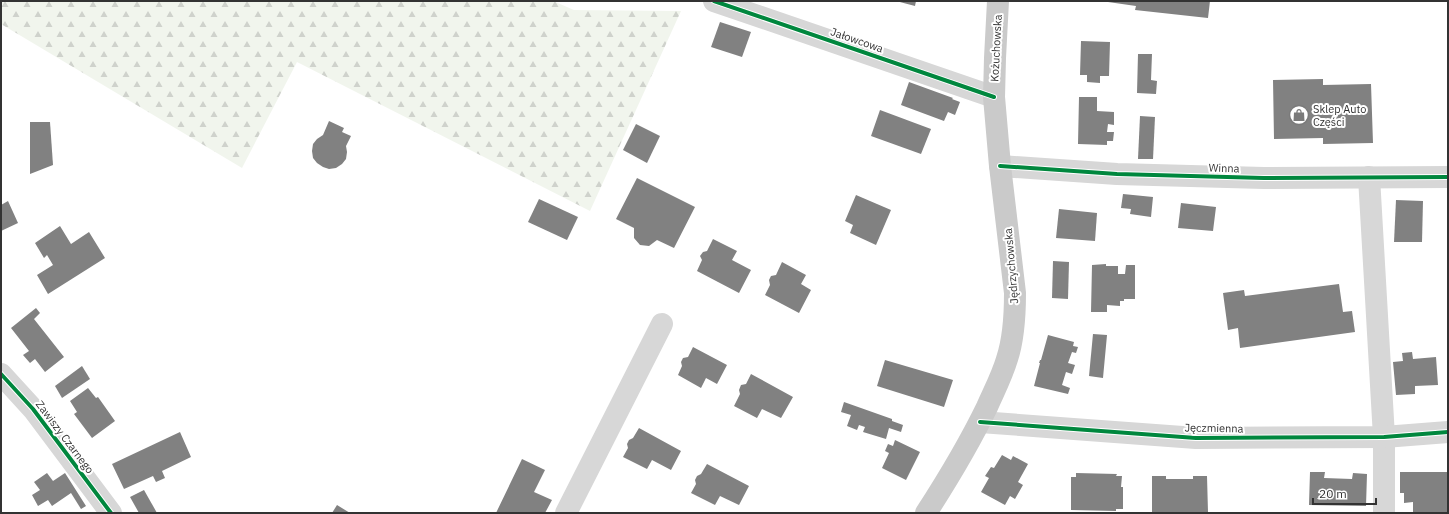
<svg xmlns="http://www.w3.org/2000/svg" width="1449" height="514" viewBox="0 0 1449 514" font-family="'IBM Plex Sans',sans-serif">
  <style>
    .forest { fill: url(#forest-firs) }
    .building { fill: #818181 }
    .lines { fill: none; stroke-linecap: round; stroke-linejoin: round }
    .minor { stroke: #d7d7d7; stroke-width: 22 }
    .major { stroke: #cacaca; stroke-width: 22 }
    .cycleway-casing { stroke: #fff; stroke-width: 6 }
    .cycleway { stroke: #00873e; stroke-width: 4 }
    .labels { text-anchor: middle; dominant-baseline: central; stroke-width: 4; stroke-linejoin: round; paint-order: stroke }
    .street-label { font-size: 11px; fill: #333; stroke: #fff }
    .poi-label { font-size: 11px; fill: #333; stroke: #fff; text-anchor: start }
  </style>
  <defs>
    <pattern id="forest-firs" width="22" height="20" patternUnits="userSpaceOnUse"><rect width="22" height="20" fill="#f1f5ed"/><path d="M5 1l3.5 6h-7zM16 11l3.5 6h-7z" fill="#cfd2cc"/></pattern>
  </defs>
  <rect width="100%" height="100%" fill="#fff"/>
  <!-- forest -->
  <polygon class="forest" points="1,1 553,1 574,10 681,11 590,211 297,62 242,168 1,24"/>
  <!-- building -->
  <g class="building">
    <polygon points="896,1 916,1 915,6"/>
    <polygon points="1101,1 1210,1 1208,18 1135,10 1136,6"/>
    <polygon points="720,22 751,32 742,57 711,47"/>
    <polygon points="1081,41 1110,42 1109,76 1100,76 1100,83 1087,82 1087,75 1080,75"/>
    <polygon points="1138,54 1152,54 1151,80 1157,81 1156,94 1137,93"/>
    <polygon points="1323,79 1323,85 1371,84 1373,143 1323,144 1323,138 1274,139 1273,80"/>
    <polygon points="909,82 953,98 952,99 960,102 955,115 948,112 944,121 901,105"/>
    <polygon points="1079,97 1097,97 1097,111 1114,112 1114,125 1108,124 1107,132 1114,132 1113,141 1107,141 1107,145 1078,144"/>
    <polygon points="880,110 931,129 921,154 871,136"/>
    <polygon points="1140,116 1155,117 1153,159 1138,159"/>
    <polygon points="329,121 344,128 342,132 351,136 346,146 347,152 346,159 342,164 336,168 329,169 323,167 317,163 313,158 312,151 313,144 317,139 323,135"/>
    <polygon points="30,122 50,122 53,165 30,174"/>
    <polygon points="636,124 660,136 647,163 623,150"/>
    <polygon points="637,178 695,207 674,248 657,240 649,246 640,245 634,238 634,228 616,219"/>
    <polygon points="1123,194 1153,197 1151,217 1130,214 1131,209 1121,208"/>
    <polygon points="856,195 891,210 876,245 850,233 853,225 845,221"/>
    <polygon points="539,199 578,217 567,240 528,222"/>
    <polygon points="1396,200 1423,201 1422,242 1394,242"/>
    <polygon points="8,201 18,223 1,231 1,205"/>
    <polygon points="1181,203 1216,207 1213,231 1178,228"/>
    <polygon points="1059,209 1097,213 1095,241 1056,238"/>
    <polygon points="60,226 71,244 89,232 105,258 48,294 37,275 53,265 47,255 44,258 35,243"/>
    <polygon points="713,239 737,251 732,260 751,270 739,293 697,271 702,260 700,256 703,252 707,251"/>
    <polygon points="1053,261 1069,262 1068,299 1052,298"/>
    <polygon points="782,262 806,275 801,284 811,290 799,313 765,295 770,285 769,280 771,276 776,275"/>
    <polygon points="1106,264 1106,266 1118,266 1118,274 1125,274 1126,265 1135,265 1135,299 1124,299 1124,301 1120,301 1120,306 1107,305 1107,312 1091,312 1092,265"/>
    <polygon points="1339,284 1343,312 1352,311 1355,332 1240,348 1238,328 1228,330 1223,293 1244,290 1245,296"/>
    <polygon points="36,308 40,313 34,319 64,357 45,372 35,359 30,363 23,355 29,351 11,328"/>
    <polygon points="1093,334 1107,335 1103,378 1089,376"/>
    <polygon points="1048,335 1074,342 1073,346 1078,347 1076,353 1072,352 1068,363 1075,365 1072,374 1066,372 1062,385 1070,388 1068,394 1034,386 1040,363 1039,363 1040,360 1041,360"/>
    <polygon points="693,347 727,365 717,384 706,378 701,388 678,375 682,366 681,362 683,358 688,357"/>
    <polygon points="1412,352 1413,359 1436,357 1438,385 1415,386 1415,394 1396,395 1393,362 1403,361 1402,353"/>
    <polygon points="885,360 953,380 944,407 877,386"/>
    <polygon points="82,366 90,379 62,398 55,386"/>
    <polygon points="751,374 793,397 781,418 762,409 757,418 734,406 740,394 739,390 741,385 746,384"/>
    <polygon points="88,388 96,398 98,397 115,421 92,438 74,414 77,412 70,401"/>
    <polygon points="844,402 892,419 892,421 903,425 901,432 889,428 886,439 863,432 865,427 859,425 857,430 847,426 851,415 841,412"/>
    <polygon points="639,428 681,451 671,470 652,460 647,469 623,457 628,448 627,444 629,440 633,438"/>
    <polygon points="180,432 191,457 162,471 165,478 156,482 153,476 124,489 112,464"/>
    <polygon points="895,440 920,452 906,480 882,468 889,453 885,451 888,444 893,446"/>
    <polygon points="1002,455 1011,460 1013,456 1028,464 1018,482 1023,485 1015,499 1010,496 1005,505 981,492 989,478 985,476 991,467 994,468"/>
    <polygon points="522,459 545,470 534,492 552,500 545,513 496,513"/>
    <polygon points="707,464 749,486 739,505 720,496 715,505 691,493 696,484 695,480 697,476 701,474"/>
    <polygon points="1310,472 1325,472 1324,478 1352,479 1353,473 1367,474 1366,506 1309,505"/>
    <polygon points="1400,472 1448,472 1448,513 1413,513 1413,502 1404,503 1404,493 1400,493"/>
    <polygon points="47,473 53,481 65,473 86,506 81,509 71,493 52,506 48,500 38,506 32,495 40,490 34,482"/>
    <polygon points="1076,473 1117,474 1116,476 1122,476 1121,487 1123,487 1123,509 1116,509 1116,511 1071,510 1071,477 1076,477"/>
    <polygon points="1152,476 1166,476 1166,479 1193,479 1193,476 1207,476 1208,512 1152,512"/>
    <polygon points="144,490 157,513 139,513 130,497"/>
    <polygon points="337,505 350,513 332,513"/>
  </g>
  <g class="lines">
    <!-- minor -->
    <g class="minor">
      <polyline points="714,1 994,97"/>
      <polyline points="1000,166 1117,174 1264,178 1448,177"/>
      <polyline points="1369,177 1384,437 1384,513"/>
      <polyline points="1,374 33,409 111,513"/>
      <polyline points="980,422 1196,438 1384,437 1448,432"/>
      <polyline points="566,513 662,324"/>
    </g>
    <!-- major -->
    <path class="major" d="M 926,513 C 948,479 969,444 987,407 C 994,391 1002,376 1007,359 C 1014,338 1015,315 1015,293 L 1000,166 L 994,97 L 995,58 L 998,1"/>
    <defs>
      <g id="cycleway">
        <polyline points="714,1 994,97"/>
        <polyline points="1000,166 1117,174 1264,178 1448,177"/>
        <polyline points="1,374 33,409 111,513"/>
        <polyline points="980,422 1196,438 1384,437 1448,432"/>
      </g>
    </defs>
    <!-- cycleway casing -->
    <use href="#cycleway" class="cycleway-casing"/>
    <!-- cycleway -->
    <use href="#cycleway" class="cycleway"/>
  </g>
  <!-- icons -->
  <defs>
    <symbol id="shop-ring" viewBox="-11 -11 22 22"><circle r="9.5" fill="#fff" stroke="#7a7a7a" stroke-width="1.5"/><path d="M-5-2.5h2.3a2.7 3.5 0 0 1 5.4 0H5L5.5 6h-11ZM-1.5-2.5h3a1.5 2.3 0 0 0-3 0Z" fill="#7a7a7a"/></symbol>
  </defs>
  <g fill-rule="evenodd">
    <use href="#shop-ring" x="1288" y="104" width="22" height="22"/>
  </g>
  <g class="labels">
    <!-- street labels -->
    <g class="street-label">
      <text transform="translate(857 40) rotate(19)">Jałowcowa</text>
      <text transform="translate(996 48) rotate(-87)">Kożuchowska</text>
      <text transform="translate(1224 168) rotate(2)">Winna</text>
      <text transform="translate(1011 266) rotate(-95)">Jędrzychowska</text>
      <text transform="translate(1214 428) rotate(1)">Jęczmienna</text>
      <text transform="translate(65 437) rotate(53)">Zawiszy Czarnego</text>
    </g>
    <!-- poi labels -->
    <g class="poi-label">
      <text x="1313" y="109">Sklep Auto<tspan x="1313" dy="13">Części</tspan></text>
    </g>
  </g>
  <!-- border -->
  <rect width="1449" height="514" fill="none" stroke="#333333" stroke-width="4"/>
  <!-- scale -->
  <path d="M1313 498v6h63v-6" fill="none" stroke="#333333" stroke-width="2"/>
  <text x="1319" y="498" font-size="12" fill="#333333" stroke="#ffffff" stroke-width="3" paint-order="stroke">20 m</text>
</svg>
